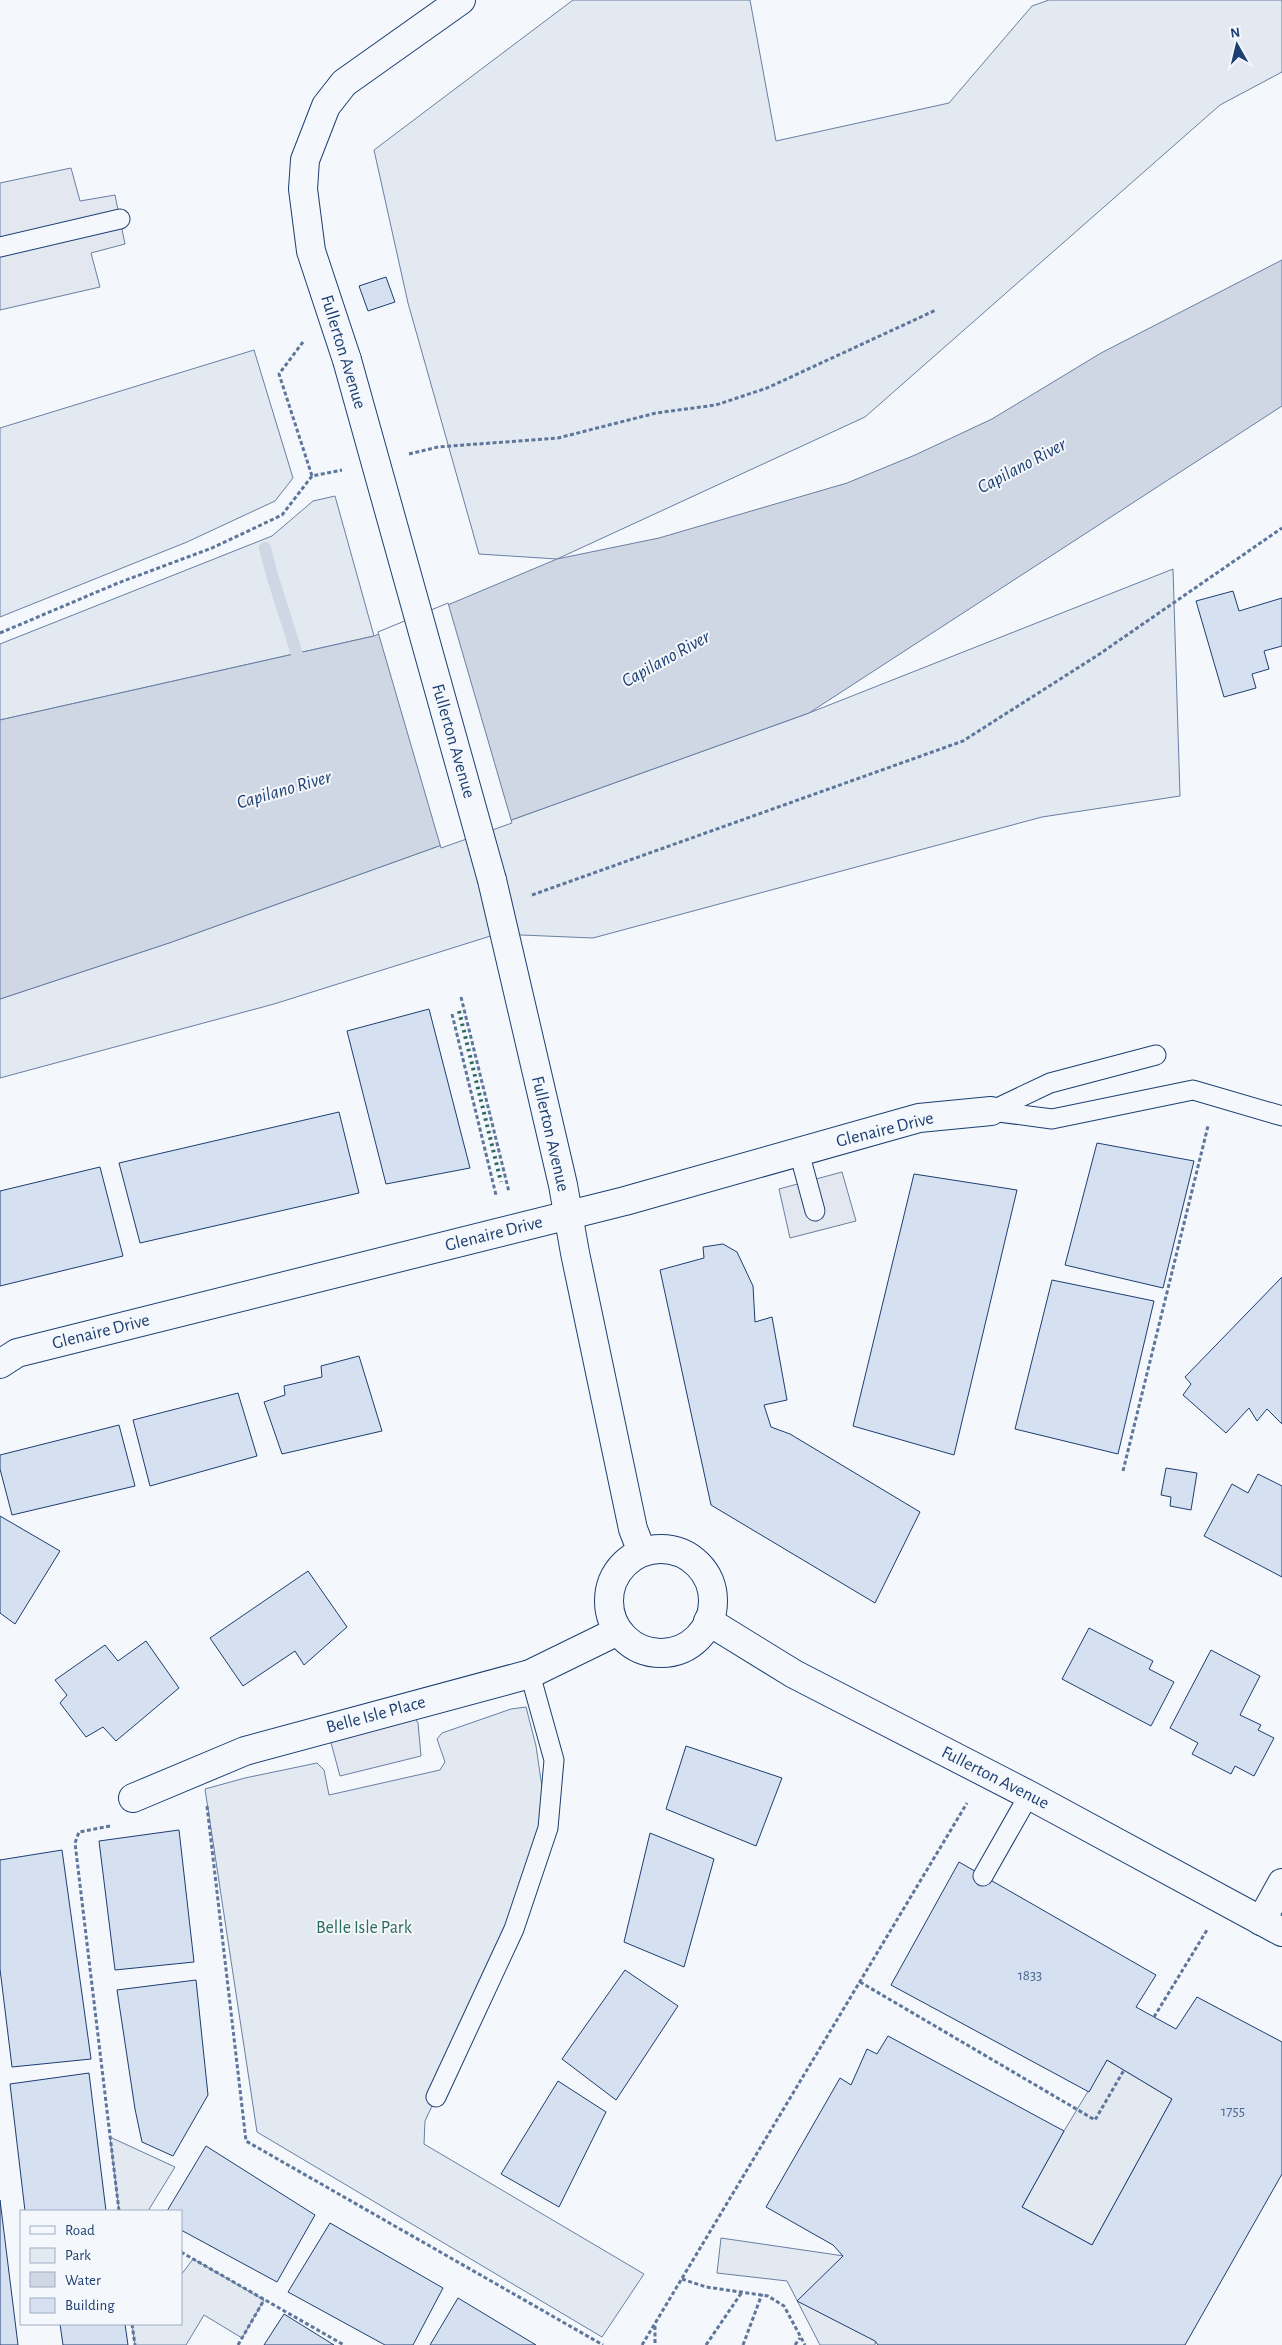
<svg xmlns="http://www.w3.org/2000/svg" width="1282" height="2345" viewBox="0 0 1282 2345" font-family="'Alegreya Sans',sans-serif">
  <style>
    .green { fill: #e3e9f0; stroke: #687fa3 }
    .parking { fill: #e3e8f0; stroke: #687fa3 }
    .water { fill: #cfd7e4; stroke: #687fa3 }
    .pier { fill: #f4f7fb; stroke: #687fa3 }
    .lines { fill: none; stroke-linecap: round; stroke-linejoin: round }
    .stream { stroke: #cfd7e4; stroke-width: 12 }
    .building { fill: #d5e0f0; stroke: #1d3f73 }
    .service-casing { stroke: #1d3f73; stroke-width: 21 }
    .minor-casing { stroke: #1d3f73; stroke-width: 30 }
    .path { stroke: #5e769c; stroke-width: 3; stroke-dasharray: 4 2.5; stroke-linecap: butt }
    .service { stroke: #f4f7fb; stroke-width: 19 }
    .minor { stroke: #f4f7fb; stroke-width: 28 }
    .minor-bridge-casing { stroke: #1d3f73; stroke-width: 30; stroke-linecap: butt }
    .minor-bridge { stroke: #f4f7fb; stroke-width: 28 }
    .hedge { stroke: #2c6c60; stroke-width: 4; stroke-dasharray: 2.5 4; stroke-linecap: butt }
    .labels { text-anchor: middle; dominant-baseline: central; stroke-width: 4; stroke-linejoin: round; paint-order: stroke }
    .number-label { font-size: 15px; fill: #4b6792 }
    .street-label { font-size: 18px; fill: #1d3f73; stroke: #f4f7fb }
    .park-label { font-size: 18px; fill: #2c6c60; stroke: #f4f7fb }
    .water-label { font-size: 19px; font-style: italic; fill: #1d3f73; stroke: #f4f7fb }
  </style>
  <rect width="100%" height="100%" fill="#f4f7fb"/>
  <!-- green -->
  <g class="green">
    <polygon points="573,0 750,0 776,141 949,103 1032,6 1049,0 1282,0 1282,72 1220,105 865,417 557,559 479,554 408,303 374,150"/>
    <polygon points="254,350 293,478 275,501 187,542 0,617 0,428"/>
    <polygon points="335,496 374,636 0,720 0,644 272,536 313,501"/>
    <polygon points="1173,569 1180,796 1042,817 593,938 497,934 274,1004 0,1078 0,999 169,943 809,713"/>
    <polygon points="526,1707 536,1746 548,1828 514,1929 425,2121 424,2144 644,2274 602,2337 257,2132 205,1789 245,1778 317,1763 324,1770 329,1795 440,1770 445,1762 437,1739 442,1733 511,1709"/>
    <polygon points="1107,2060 1172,2099 1092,2245 1022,2207 1064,2131"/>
    <polygon points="110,2137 175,2167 148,2211 119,2211"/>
    <polygon points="721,2238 885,2262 875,2345 820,2345 787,2281 717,2273"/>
    <polygon points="193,2259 264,2300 242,2338 204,2315 186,2345 135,2345 132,2324 181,2324 181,2275"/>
  </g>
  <!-- parking -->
  <g class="parking">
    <polygon points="71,168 80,201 115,195 125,244 91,253 100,287 0,310 0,183"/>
    <polygon points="842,1172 856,1221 790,1238 779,1189"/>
    <polygon points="408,1706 418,1723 421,1756 340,1776 327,1728"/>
  </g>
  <!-- water -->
  <polygon class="water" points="1282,260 1282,406 809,713 169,943 0,999 0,720 374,636 557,559 659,538 847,483 915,455 992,419 1101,353"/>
  <!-- pier -->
  <polygon class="pier" points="448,603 512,823 441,848 378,632"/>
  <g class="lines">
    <!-- stream -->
    <polyline class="stream" points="265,548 272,575 302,670"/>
  </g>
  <!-- building -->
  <g class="building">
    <polygon points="386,277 395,302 368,311 359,286"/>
    <polygon points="1233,591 1239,611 1282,598 1282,646 1264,651 1269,669 1252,674 1256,688 1224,697 1196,601"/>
    <polygon points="429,1009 470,1168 386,1184 347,1031"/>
    <polygon points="339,1112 359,1193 140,1243 119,1163"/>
    <polygon points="1097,1143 1194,1161 1163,1288 1065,1265"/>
    <polygon points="100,1167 123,1256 0,1286 0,1191"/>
    <polygon points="914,1174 1017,1190 954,1455 853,1426"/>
    <polygon points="723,1244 737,1252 753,1286 755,1322 772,1317 787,1400 764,1405 771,1427 790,1434 920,1512 875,1603 711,1505 660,1270 704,1258 703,1247"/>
    <polygon points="1282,1277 1282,1424 1267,1409 1257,1421 1249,1408 1226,1433 1183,1395 1191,1384 1185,1377"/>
    <polygon points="1052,1280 1154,1301 1118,1454 1015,1429"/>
    <polygon points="359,1356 382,1431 282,1454 264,1402 285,1395 284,1386 322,1377 321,1366"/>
    <polygon points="238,1393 257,1456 150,1486 133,1420"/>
    <polygon points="119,1425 135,1486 12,1515 0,1469 0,1455"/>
    <polygon points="1166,1468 1197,1473 1191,1510 1170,1506 1171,1497 1161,1495"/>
    <polygon points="1258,1474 1282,1486 1282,1577 1204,1536 1232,1484 1248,1493"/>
    <polygon points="0,1516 60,1551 15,1624 0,1613"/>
    <polygon points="308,1571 347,1627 304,1665 295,1651 243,1686 210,1638"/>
    <polygon points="1089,1628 1153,1661 1149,1669 1174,1682 1151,1726 1062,1679"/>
    <polygon points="146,1641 179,1688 116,1741 103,1727 86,1737 60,1703 67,1695 55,1680 105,1645 118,1661"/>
    <polygon points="1211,1650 1260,1676 1240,1715 1261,1725 1258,1730 1274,1738 1254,1776 1235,1766 1231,1774 1192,1754 1198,1743 1170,1728"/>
    <polygon points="686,1746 782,1778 756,1846 666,1809"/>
    <polygon points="179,1830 194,1962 115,1970 99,1841"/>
    <polygon points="650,1833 714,1859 684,1967 624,1942"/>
    <polygon points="62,1850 91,2059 12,2067 0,1969 0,1860"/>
    <polygon points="959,1862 1156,1975 1136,2007 1154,2017 1176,2029 1197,1997 1282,2042 1282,2174 1185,2345 878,2345 875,2341 797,2301 843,2256 833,2245 766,2207 840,2078 851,2085 867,2049 877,2054 888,2036 1064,2131 1022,2207 1092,2245 1172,2099 1107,2060 1089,2092 891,1985"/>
    <polygon points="625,1970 678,2006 616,2100 562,2059"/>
    <polygon points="196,1980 208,2095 173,2156 142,2142 135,2109 117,1990"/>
    <polygon points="89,2073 106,2211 25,2211 10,2084"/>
    <polygon points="558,2081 606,2112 559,2207 501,2174"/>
    <polygon points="206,2146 315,2215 277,2282 181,2230 181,2211 167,2211"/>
    <polygon points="0,2200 18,2345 0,2345"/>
    <polygon points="330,2223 443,2288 413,2345 385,2345 288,2292"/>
    <polygon points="458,2298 536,2345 430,2345"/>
    <polygon points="284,2314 334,2345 264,2345"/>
    <polygon points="60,2324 125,2324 128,2345 63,2345"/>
  </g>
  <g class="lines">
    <defs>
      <g id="service">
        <polyline points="0,247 120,219"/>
        <polyline points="991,1111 1052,1119 1193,1090 1282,1116"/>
        <polyline points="991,1111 1050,1083 1156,1055"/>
        <polyline points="799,1152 815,1211"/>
        <polyline points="983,1876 1029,1795"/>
        <polyline points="436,2097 514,1929 548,1828 554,1760 530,1674"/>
      </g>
      <g id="minor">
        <polyline points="347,360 311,251 303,189 305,160 326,106 344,83 461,0"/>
        <polyline points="492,880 563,1185 575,1253 633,1529 642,1552"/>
        <polyline points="0,1364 17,1353 625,1201 919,1118 991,1111"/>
        <circle cx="661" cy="1601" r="52"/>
        <polyline points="708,1621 794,1674 1029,1795 1282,1932"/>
        <polyline points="133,1798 245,1751 530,1674 618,1631"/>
        <polyline points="1261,1921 1282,1883"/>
      </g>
    </defs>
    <!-- service casing -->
    <use href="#service" class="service-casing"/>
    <!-- minor casing -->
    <use href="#minor" class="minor-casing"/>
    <!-- path -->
    <g class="path">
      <polyline points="303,342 279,374 312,476"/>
      <polyline points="409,454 438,447 558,438 656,413 716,405 767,388 936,310"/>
      <polyline points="0,633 118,583 212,548 282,515 312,476 342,470"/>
      <polyline points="532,895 963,741 1098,655 1282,528"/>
      <polyline points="461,997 509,1192"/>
      <polyline points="452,1014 496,1195"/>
      <polyline points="1123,1471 1208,1126"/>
      <polyline points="207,1806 246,2141 603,2345"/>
      <polyline points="110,1826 79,1832 75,1843 119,2211"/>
      <polyline points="860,1982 1095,2120 1124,2070"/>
      <polyline points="1154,2017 1207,1930"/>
      <polyline points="181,2252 344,2345"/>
      <polyline points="682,2279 706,2287 768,2296 784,2306 805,2345"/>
      <polyline points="132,2324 135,2345"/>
      <polyline points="655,2326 655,2345"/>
      <polyline points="238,2345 264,2300"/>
      <polyline points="642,2345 967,1803"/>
      <polyline points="706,2345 742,2292"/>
      <polyline points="743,2345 762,2294"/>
      <polyline points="795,2345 800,2338"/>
    </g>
    <!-- service -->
    <use href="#service" class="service"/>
    <!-- minor -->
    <use href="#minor" class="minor"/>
    <defs>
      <polyline id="minor-bridge" points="347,360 492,880"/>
    </defs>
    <!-- minor-bridge casing -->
    <use href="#minor-bridge" class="minor-bridge-casing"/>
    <!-- minor-bridge -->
    <use href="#minor-bridge" class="minor-bridge"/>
    <!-- hedge -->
    <polyline class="hedge" points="459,1011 501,1182"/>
  </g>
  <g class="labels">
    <!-- number labels -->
    <g class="number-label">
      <text x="1030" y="1975">1833</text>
      <text x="1233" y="2111">1755</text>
    </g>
    <!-- street labels -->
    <g class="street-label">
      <text transform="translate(343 352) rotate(73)">Fullerton Avenue</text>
      <text transform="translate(453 741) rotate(74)">Fullerton Avenue</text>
      <text transform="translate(885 1130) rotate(-14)">Glenaire Drive</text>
      <text transform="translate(550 1134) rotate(77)">Fullerton Avenue</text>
      <text transform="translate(494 1234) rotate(-14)">Glenaire Drive</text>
      <text transform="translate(101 1332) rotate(-14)">Glenaire Drive</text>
      <text transform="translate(376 1715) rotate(-15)">Belle Isle Place</text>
      <text transform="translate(995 1778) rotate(27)">Fullerton Avenue</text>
    </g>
    <!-- park labels -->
    <g class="park-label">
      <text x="364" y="1928">Belle Isle Park</text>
    </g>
    <!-- water labels -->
    <g class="water-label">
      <text transform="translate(1022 466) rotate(-28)">Capilano River</text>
      <text transform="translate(666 659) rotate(-29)">Capilano River</text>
      <text transform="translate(284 790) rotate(-16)">Capilano River</text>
    </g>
  </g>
  <!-- legend -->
  <rect x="20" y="2210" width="162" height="115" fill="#f4f7fb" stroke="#9eadc5"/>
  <rect x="30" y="2226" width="25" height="8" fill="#f4f7fb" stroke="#9eadc5"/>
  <text x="65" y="2235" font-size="15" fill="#1d3f73">Road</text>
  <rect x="30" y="2248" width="25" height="15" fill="#e3e9f0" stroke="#9eadc5"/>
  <text x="65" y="2260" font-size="15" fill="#1d3f73">Park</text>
  <rect x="30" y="2272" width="25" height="15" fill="#cfd7e4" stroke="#9eadc5"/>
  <text x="65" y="2285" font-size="15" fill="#1d3f73">Water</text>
  <rect x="30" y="2298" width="25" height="15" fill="#d5e0f0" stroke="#9eadc5"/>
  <text x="65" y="2310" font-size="15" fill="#1d3f73">Building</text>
  <!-- north arrow -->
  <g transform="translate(1237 45) rotate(352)" stroke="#f4f7fb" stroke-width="4" paint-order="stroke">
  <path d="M0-4L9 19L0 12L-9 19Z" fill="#1d3f73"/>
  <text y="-8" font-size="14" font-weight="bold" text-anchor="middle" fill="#1d3f73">N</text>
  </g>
</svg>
